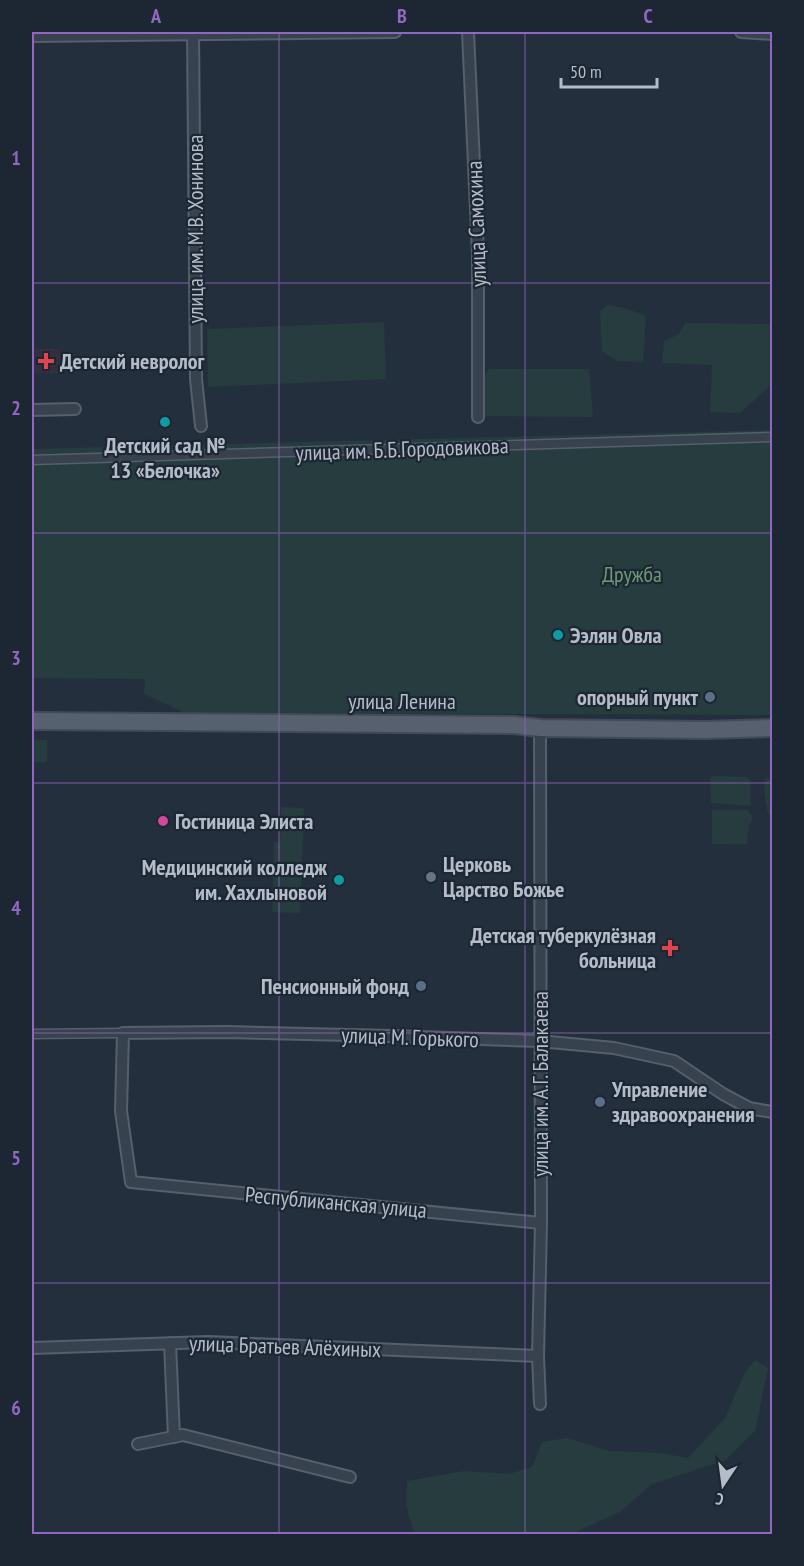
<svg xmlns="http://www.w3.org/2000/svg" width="804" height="1566" viewBox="0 0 804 1566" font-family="'PT Sans Narrow',sans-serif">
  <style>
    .medical { fill: #32303f }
    .green { fill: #263c3f }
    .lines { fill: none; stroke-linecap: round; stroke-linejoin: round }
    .pedestrian-casing { stroke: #565f6c; stroke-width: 11 }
    .minor-casing { stroke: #565f6c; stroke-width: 14 }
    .primary-casing { stroke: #414a57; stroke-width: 20 }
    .pedestrian { stroke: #38414e; stroke-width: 8 }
    .minor { stroke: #38414e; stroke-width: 10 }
    .primary { stroke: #56606e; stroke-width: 16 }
    .grid { fill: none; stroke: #9266c3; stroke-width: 1.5; stroke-opacity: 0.55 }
    .health-dot { fill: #e0444e; stroke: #1d2633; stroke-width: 2 }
    .culture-dot { fill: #0f9aa8; stroke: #1d2633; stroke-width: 2 }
    .service-dot { fill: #5c6f8a; stroke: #1d2633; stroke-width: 2 }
    .hotel-dot { fill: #d1479c; stroke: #1d2633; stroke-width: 2 }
    .worship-dot { fill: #6b7280; stroke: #1d2633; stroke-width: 2 }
    .labels { text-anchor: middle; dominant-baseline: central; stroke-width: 4.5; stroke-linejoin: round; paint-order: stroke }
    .street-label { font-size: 22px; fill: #b4bcc9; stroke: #1d2633 }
    .poi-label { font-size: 22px; font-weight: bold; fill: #b4bcc9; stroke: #1d2633; text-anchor: start }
    .park-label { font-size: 22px; fill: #6b9a76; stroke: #1d2633 }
    .neatline { fill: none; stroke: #9266c3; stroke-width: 2 }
    .grid-label { font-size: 20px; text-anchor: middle; font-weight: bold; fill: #9266c3 }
  </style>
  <rect width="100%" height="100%" fill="#242f3e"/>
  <!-- medical -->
  <polygon class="medical" points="32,349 60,349 61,373 32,373"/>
  <!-- green -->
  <g class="green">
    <polygon points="608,305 625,308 646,316 643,362 617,361 602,351 600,311"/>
    <polygon points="384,322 386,379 208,387 207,329"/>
    <polygon points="685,323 772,324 772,384 740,413 710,412 712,365 662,363 664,341 679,334"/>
    <polygon points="489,369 589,369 593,417 484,416 484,377"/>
    <polygon points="772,430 772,715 185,713 144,694 145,679 32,678 32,449"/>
    <rect x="32" y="740" width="15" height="22"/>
    <polygon points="713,776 746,777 750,780 751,806 711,803 710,779"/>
    <polygon points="765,779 772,779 772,813 768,814 764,791"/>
    <polygon points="281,807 304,808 300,913 272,912 274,842 280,842"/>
    <path d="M 712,810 L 748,810 L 753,818 L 749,825 L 747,844 C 734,845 724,844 712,844 Z"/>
    <polygon points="755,1360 768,1368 755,1431 726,1460 652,1484 620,1512 584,1528 573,1534 414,1534 406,1505 407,1481 464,1471 509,1474 532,1467 542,1442 567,1438 610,1451 661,1453 688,1458 725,1418 745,1372"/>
  </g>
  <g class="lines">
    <defs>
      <g id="pedestrian">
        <polyline points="32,460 772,437"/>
        <polyline points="32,1034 123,1033"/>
      </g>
      <g id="minor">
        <polyline points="193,32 196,379 201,426"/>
        <polyline points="468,32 478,253 478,417"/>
        <polyline points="741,32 772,34"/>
        <polyline points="32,36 395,32"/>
        <polyline points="32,410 75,409"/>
        <polyline points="540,728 541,1223 538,1356 540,1404"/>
        <polyline points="541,1223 131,1182 121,1111 123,1033 227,1032 390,1036 539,1041 614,1048 674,1061 723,1094 749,1108 772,1112"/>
        <polyline points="170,1343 174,1437"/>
        <polyline points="32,1348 208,1342 538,1356"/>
        <polyline points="138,1444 183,1435 350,1477"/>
      </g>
      <polyline id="primary" points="32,721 514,725 540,728 705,730 772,728"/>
    </defs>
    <!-- pedestrian casing -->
    <use href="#pedestrian" class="pedestrian-casing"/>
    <!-- minor casing -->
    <use href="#minor" class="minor-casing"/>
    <!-- primary casing -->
    <use href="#primary" class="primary-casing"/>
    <!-- pedestrian -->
    <use href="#pedestrian" class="pedestrian"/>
    <!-- minor -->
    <use href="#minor" class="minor"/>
    <!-- primary -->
    <use href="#primary" class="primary"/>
  </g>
  <!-- grid -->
  <path class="grid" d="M 279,32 L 279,1534M 525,32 L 525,1534M 32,283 L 772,283M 32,533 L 772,533M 32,783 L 772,783M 32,1033 L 772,1033M 32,1283 L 772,1283"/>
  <!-- markers -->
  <g class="health-dot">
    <path d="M43 352h6v6h6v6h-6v6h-6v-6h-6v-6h6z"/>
    <path d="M667 939h6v6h6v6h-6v6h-6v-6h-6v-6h6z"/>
  </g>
  <g class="culture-dot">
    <circle cx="165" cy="422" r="6"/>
    <circle cx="558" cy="635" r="6"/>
    <circle cx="339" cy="880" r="6"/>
  </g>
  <g class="service-dot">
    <circle cx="710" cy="697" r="6"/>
    <circle cx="421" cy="986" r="6"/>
    <circle cx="600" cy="1102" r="6"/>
  </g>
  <circle class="hotel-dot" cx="163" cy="821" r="6"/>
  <circle class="worship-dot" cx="431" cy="877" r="6"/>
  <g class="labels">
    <!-- street labels -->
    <g class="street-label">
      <text transform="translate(476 224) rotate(-92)">улица Самохина</text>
      <text transform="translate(195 229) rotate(-90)">улица им. М.В. Хонинова</text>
      <text transform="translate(402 449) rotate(-2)">улица им. Б.Б.Городовикова</text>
      <text x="402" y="701">улица Ленина</text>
      <text transform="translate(410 1037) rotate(2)">улица М. Горького</text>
      <text transform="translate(540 1084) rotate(-90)">улица им. А.Г. Балакаева</text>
      <text transform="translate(336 1202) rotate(5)">Республиканская улица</text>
      <text transform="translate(285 1346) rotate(2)">улица Братьев Алёхиных</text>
    </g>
    <!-- poi labels -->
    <g class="poi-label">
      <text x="60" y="361">Детский невролог</text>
      <text x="165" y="445" text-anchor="middle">Детский сад №<tspan x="165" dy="25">13 «Белочка»</tspan></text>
      <text x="570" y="635">Ээлян Овла</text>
      <text x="698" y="697" text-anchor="end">опорный пункт</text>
      <text x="175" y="821">Гостиница Элиста</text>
      <text x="443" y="864">Церковь<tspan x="443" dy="25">Царство Божье</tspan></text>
      <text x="327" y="867" text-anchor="end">Медицинский колледж<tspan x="327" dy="25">им. Хахлыновой</tspan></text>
      <text x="656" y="935" text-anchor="end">Детская туберкулёзная<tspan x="656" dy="25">больница</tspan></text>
      <text x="409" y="986" text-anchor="end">Пенсионный фонд</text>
      <text x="612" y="1089">Управление<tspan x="612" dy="25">здравоохранения</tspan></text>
    </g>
    <!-- park labels -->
    <g class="park-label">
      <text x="632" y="574">Дружба</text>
    </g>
  </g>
  <!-- border -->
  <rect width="804" height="1566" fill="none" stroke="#1d2633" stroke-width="66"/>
  <!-- north arrow -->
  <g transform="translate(723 1485) rotate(193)" stroke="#1d2633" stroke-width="4.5" paint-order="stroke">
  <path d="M0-4.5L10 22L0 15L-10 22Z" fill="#b4bcc9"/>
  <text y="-9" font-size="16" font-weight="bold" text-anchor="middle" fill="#b4bcc9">С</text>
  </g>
  <!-- scale -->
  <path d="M561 78v9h96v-9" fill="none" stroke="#b4bcc9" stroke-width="3"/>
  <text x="570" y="78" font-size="18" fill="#b4bcc9" stroke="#1d2633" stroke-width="4.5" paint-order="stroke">50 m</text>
  <rect x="33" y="33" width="738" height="1500" class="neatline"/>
  <g class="grid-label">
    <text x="156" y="23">A</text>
    <text x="402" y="23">B</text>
    <text x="648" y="23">C</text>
    <text x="16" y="165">1</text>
    <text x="16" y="415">2</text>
    <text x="16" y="665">3</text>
    <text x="16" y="915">4</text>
    <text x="16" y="1165">5</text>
    <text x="16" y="1415">6</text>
  </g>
</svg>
